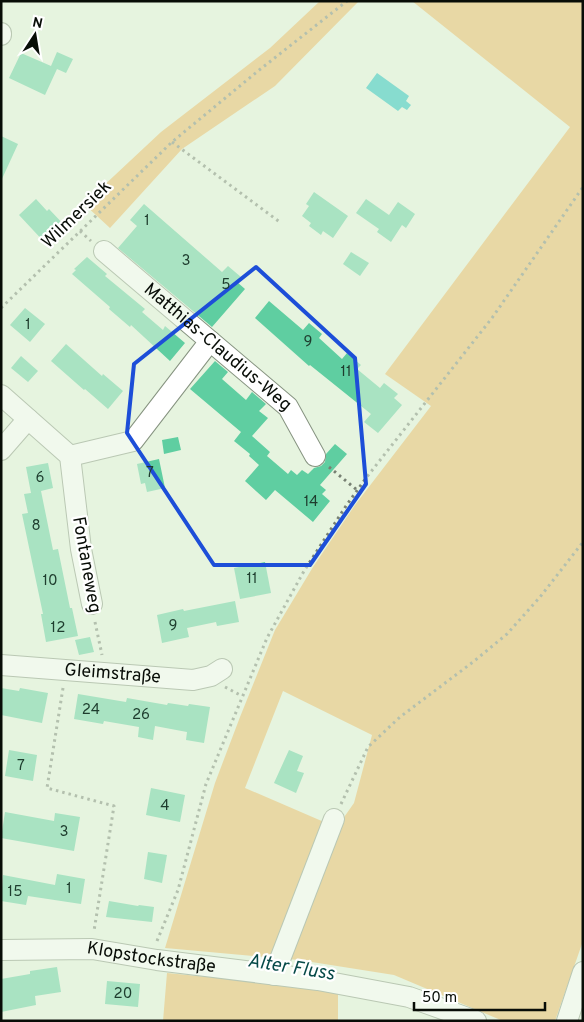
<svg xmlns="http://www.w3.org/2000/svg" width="584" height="1022" viewBox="0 0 584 1022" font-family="Overpass,sans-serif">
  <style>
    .green { fill: #ecb660; fill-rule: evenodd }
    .water { fill: #16bebc }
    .building { fill: #5fcea1 }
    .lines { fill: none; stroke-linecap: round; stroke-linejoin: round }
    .minor-casing { stroke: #869380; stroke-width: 22 }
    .path { stroke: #778073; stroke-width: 3; stroke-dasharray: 2.5 4; stroke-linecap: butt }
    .minor { stroke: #fff; stroke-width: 20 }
    .marked { fill: none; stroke: #1d4ed8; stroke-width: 4; stroke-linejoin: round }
    .labels { text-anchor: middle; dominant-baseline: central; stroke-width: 4.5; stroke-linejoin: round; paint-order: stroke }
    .number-label { font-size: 15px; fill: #1e3d2e }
    .street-label { font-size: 18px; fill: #080d07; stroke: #fff }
    .water-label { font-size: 19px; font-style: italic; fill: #074a49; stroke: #fff }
  </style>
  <rect width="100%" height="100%" fill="#e6f4df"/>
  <!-- green -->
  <g class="green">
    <polygon points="320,1 359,1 275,86 182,149 110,228 84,204 161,132 270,48"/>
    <path d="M 412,1 L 583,1 L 583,941 L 555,1021 L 503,1021 L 394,975 L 299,960 L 165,948 L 215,783 L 240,717 L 275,630 L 313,567 L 355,505 L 431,406 L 385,374 L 570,127 ZM 283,691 L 372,735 L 354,803 L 335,830 L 324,822 L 245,788 Z"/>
    <polygon points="167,973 338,990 338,1021 163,1021"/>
  </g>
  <!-- water -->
  <polygon class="water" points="377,73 409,96 406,101 411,105 407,110 402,107 398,111 366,88"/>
  <!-- building -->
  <g class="building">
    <polygon points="57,52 73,59 66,73 57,69 45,95 9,78 21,53 51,66"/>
    <polygon points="1,136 18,144 1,181"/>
    <polygon points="314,192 348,216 333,238 323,231 321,235 309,226 311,223 302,216 309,206 306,204"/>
    <polygon points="36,199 47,211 49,209 66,227 47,245 19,215"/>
    <polygon points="366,199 389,215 398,202 415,214 406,228 402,225 391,242 377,232 379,229 356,213"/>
    <polygon points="144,204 222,272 228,266 241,277 237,282 245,289 212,327 118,248 137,226 130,220"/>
    <polygon points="351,252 369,263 360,276 343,264"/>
    <polygon points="87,257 107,274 105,276 145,309 142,312 163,330 165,326 185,343 170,361 131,325 130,327 109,309 110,307 72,274 76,270 74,269"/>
    <polygon points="269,301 303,330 309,323 322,334 319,338 342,359 347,353 361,365 357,369 380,388 384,383 398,394 394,398 402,405 378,433 364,422 371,414 310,365 309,366 255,318"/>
    <polygon points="25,308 45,324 30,342 10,325"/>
    <polygon points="66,344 102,376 103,374 123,391 108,409 85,389 84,390 51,361"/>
    <polygon points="21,356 38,371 28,382 11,368"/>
    <polygon points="215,361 228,372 222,379 246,400 252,392 266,404 259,411 268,418 252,436 270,452 267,456 288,474 291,470 297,475 302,470 308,474 314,468 321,466 325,462 326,454 335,444 347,454 320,485 326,490 322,494 330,501 313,522 275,490 266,500 245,481 259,465 249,456 250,454 234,441 241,432 190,389"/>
    <polygon points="178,437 181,450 164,454 162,440"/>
    <polygon points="159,459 165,488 147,492 145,483 141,484 137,464"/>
    <polygon points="48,463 53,488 41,491 53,550 58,549 70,608 72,608 78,636 46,642 41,614 43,614 22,514 28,513 24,494 31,493 26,467"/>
    <polygon points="265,562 271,593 240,599 234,568"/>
    <polygon points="235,601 239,622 217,626 216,622 187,628 189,637 162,643 157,615 183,609 184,611"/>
    <polygon points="90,637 94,652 79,655 75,640"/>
    <polygon points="1,688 19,691 20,688 48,693 42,723 1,715"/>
    <polygon points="78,694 126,702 127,698 167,705 168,703 188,706 189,704 210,707 204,743 186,740 187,732 155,726 153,740 138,737 139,727 104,721 103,724 74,719"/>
    <polygon points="9,750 37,755 33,781 5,776"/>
    <polygon points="289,750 303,756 297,771 304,773 296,793 274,783"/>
    <polygon points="151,788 185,795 180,822 146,815"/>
    <polygon points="5,812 54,821 55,813 80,817 74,851 1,838"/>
    <polygon points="148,852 167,855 162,883 144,879"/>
    <polygon points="57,874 85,879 81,904 28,896 26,905 1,901 3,875 55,885"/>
    <polygon points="109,901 138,906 139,905 154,907 152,922 106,917"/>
    <polygon points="57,967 61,992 35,996 36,1005 1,1012 1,979 30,974 30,971"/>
    <polygon points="107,981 140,984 138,1007 105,1004"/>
  </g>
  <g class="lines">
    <defs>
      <g id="minor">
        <polyline points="1,33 1,35"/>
        <path id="s1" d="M 104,251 L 288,407 L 315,456"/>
        <polyline points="1,395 70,456 81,549 92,604"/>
        <polyline points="1,450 28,419"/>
        <polyline points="70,456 133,441 210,341"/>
        <path id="s2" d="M 1,665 L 193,680 L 211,676 L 222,669"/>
        <path id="s3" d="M 1,950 L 92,949 L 157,960 L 318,980 L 409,997 L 476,1021"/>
        <polyline points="274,975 334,819"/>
        <polyline points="567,1021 583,972"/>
      </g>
    </defs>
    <!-- minor casing -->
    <use href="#minor" class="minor-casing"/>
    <!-- path -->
    <g class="path">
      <polyline points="172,142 281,223"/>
      <polyline points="80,231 91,241"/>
      <polyline points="1,308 172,142 258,71 347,1"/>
      <polyline points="329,467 357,490"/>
      <polyline points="95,622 102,655"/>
      <polyline points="225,687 242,696"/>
      <polyline points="63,688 47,788 114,806 94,931"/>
      <polyline points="341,804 368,747 400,717 473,662 507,634 540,597 583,542"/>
      <polyline points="157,941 178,890 206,784 267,638 304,571 346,506 366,478 492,318 583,187"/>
    </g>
    <!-- minor -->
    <use href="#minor" class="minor"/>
  </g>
  <!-- marked area -->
  <path d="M0 0H584V1022H0ZM 256,267 L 355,358 L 366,484 L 310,565 L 214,565 L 127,433 L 134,364 Z" fill="#e6f4df" fill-opacity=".55" fill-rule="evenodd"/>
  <path class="marked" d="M 256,267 L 355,358 L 366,484 L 310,565 L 214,565 L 127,433 L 134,364 Z"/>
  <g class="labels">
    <!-- number labels -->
    <g class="number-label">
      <text x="147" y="221">1</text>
      <text x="186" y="261">3</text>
      <text x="226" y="285">5</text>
      <text x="28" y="325">1</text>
      <text x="308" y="342">9</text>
      <text x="346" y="372">11</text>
      <text x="150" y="473">7</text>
      <text x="40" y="478">6</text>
      <text x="311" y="502">14</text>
      <text x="36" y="526">8</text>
      <text x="252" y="579">11</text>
      <text x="50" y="581">10</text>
      <text x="173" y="626">9</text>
      <text x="58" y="628">12</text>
      <text x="91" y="710">24</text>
      <text x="141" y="715">26</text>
      <text x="21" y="766">7</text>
      <text x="165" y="806">4</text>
      <text x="64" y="832">3</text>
      <text x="69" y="889">1</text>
      <text x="15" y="892">15</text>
      <text x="123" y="994">20</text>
    </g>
    <!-- street labels -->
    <g class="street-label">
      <text transform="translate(77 215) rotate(-44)">Wilmersiek</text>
      <text stroke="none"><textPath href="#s1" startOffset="149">Matthias-Claudius-Weg</textPath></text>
      <text transform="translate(86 565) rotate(80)">Fontaneweg</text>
      <text stroke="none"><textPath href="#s2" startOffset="112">Gleimstraße</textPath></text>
      <text stroke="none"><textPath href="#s3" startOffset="151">Klopstockstraße</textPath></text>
    </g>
    <!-- water labels -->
    <g class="water-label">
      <text transform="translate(291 968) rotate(9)">Alter Fluss</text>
    </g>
  </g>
  <!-- border -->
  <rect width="584" height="1022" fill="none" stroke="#080d07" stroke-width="5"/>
  <!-- north arrow -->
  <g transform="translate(35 35) rotate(12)" stroke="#ffffff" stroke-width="4" paint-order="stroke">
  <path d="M0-4L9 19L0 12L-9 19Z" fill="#080d07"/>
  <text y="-8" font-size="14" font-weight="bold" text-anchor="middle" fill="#080d07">N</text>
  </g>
  <!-- scale -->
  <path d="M414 1002v8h131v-8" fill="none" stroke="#080d07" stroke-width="2.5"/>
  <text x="422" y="1002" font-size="15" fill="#080d07" stroke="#ffffff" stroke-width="4" paint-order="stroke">50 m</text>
</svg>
